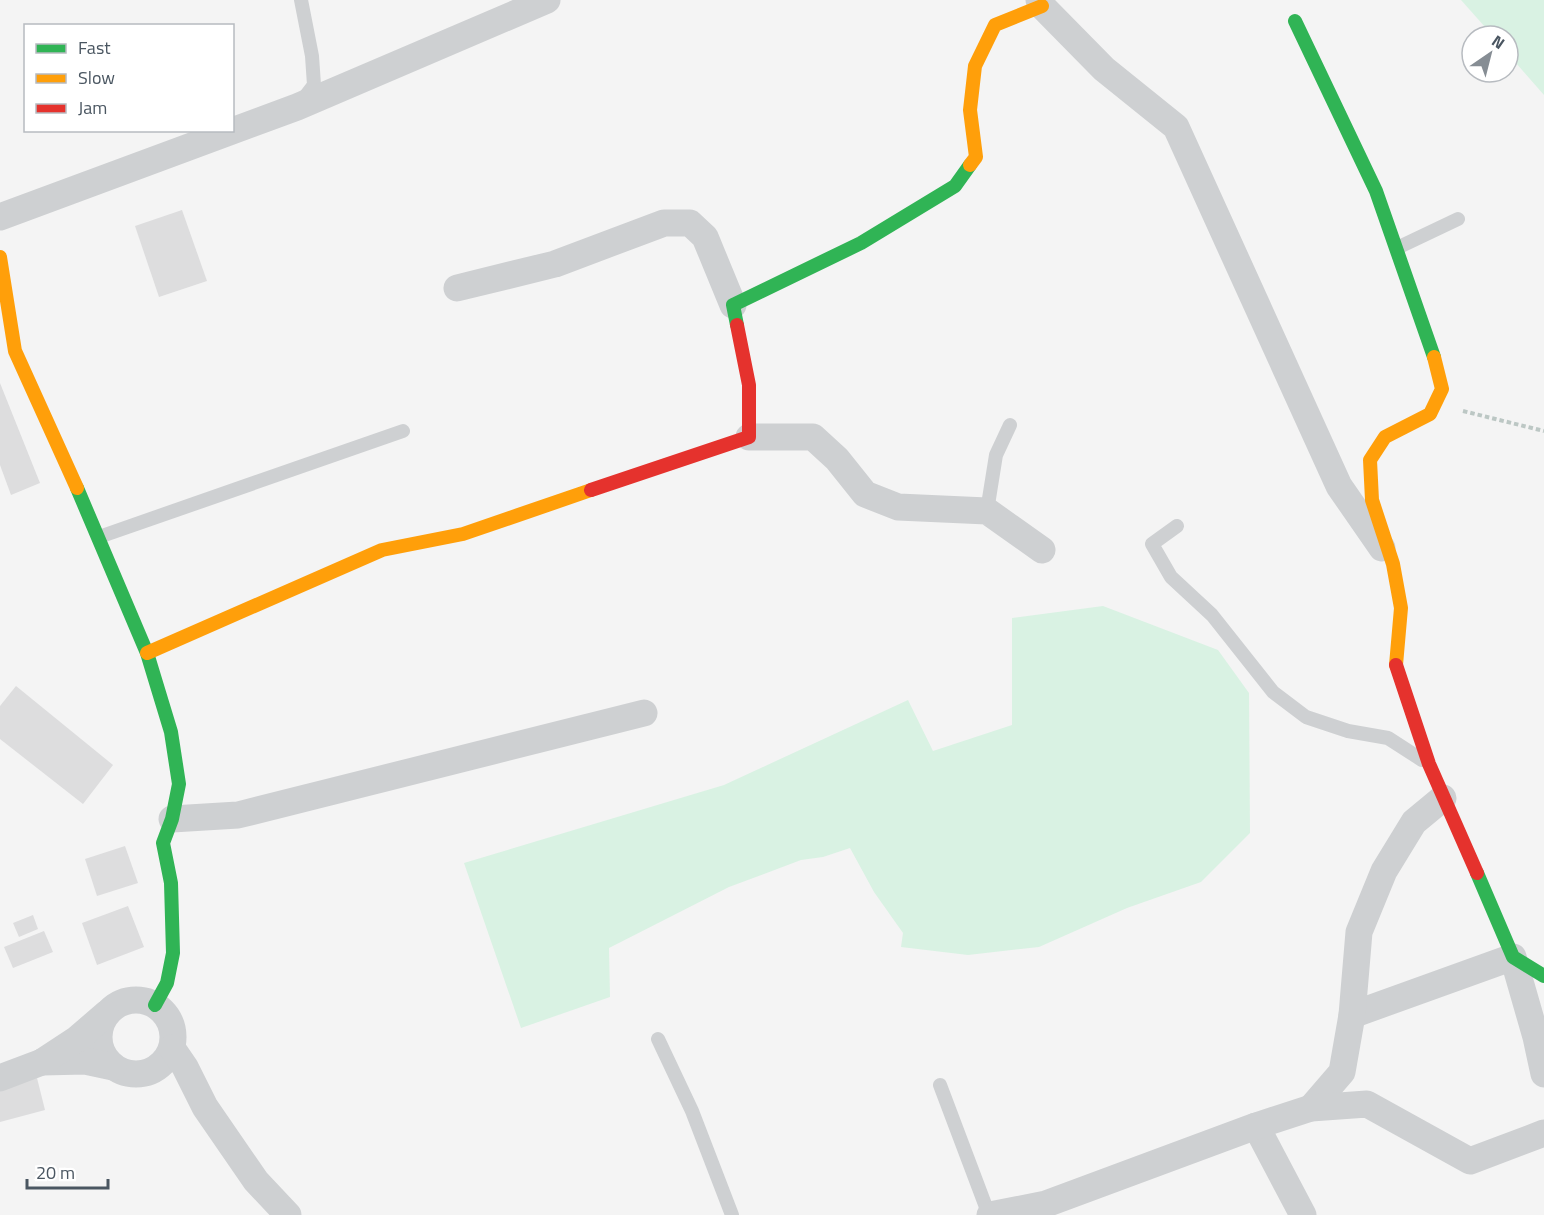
<svg xmlns="http://www.w3.org/2000/svg" width="1544" height="1215" viewBox="0 0 1544 1215" font-family="'Titillium Web',sans-serif">
  <style>
    .green { fill: #d9f2e3 }
    .building { fill: #ddddde }
    .lines { fill: none; stroke-linecap: round; stroke-linejoin: round }
    .path { stroke: #bcc7c4; stroke-width: 4; stroke-dasharray: 4.5 3; stroke-linecap: butt }
    .lane { stroke: #ced0d2; stroke-width: 14 }
    .street { stroke: #ced0d2; stroke-width: 27 }
    .fast { stroke: #30b455; stroke-width: 14 }
    .slow { stroke: #ff9f0a; stroke-width: 14 }
    .jam { stroke: #e5322d; stroke-width: 14 }
  </style>
  <rect width="100%" height="100%" fill="#f4f4f4"/>
  <!-- green -->
  <g class="green">
    <polygon points="1461,0 1544,0 1544,95 1508,54 1508,36 1493,36"/>
    <polygon points="1103,606 1218,650 1249,693 1250,833 1201,882 1127,908 1039,947 968,955 901,947 903,933 874,892 850,848 823,857 801,860 729,887 609,948 610,997 521,1028 464,863 724,785 908,700 933,751 1012,725 1012,618"/>
  </g>
  <!-- building -->
  <g class="building">
    <polygon points="182,210 207,281 159,297 135,226"/>
    <polygon points="0,383 40,483 11,495 0,465"/>
    <polygon points="16,686 113,765 83,804 0,739 0,706"/>
    <polygon points="125,846 138,883 97,896 85,859"/>
    <polygon points="128,906 144,947 97,965 82,923"/>
    <polygon points="33,915 38,929 19,937 13,923"/>
    <polygon points="44,931 53,952 13,968 4,947"/>
    <polygon points="37,1078 45,1110 0,1122 0,1087"/>
  </g>
  <g class="lines">
    <!-- path -->
    <polyline class="path" points="1463,411 1544,431"/>
    <!-- lane -->
    <g class="lane">
      <polyline points="301,0 312,56 314,85 304,98"/>
      <polyline points="1397,248 1458,219"/>
      <polyline points="987,511 996,455 1010,425"/>
      <polyline points="1177,526 1152,544 1171,577 1212,615 1273,692 1306,717 1348,731 1388,738 1422,760"/>
      <polyline points="99,537 403,431"/>
      <polyline points="658,1039 692,1111 732,1215"/>
      <polyline points="940,1085 989,1215"/>
    </g>
    <!-- street -->
    <g class="street">
      <polyline points="1039,0 1042,6 1104,69 1176,127 1339,486 1382,548"/>
      <polyline points="0,217 297,107 547,0"/>
      <polyline points="457,288 555,264 664,223 690,223 705,237 733,305"/>
      <polyline points="749,437 813,437 837,459 865,494 898,507 987,511 1042,550"/>
      <polyline points="172,819 238,815 644,713"/>
      <circle cx="136" cy="1037" r="37"/>
      <polyline points="1352,1015 1513,957 1536,1037 1544,1074"/>
      <polyline points="172,1048 185,1067 205,1107 256,1181 288,1215"/>
      <polyline points="42,1062 85,1061 113,1067"/>
      <polyline points="0,1078 42,1062 77,1039 106,1014"/>
      <polyline points="1311,1108 1342,1072 1352,1015 1359,932 1384,871 1414,822 1443,798"/>
      <polyline points="1256,1126 1303,1215"/>
      <polyline points="990,1215 1046,1204 1256,1126 1311,1108 1367,1104 1470,1161 1544,1133"/>
    </g>
    <!-- fast -->
    <g class="fast">
      <polyline points="1295,21 1376,191 1434,357"/>
      <polyline points="737,325 733,305 861,243 955,186 970,165"/>
      <polyline points="77,488 147,653 171,732 179,784 172,819 163,843 171,883 173,953 167,983 155,1005"/>
      <polyline points="1477,873 1513,957 1544,976"/>
    </g>
    <!-- slow -->
    <g class="slow">
      <polyline points="970,165 976,157 970,110 975,66 995,25 1042,6"/>
      <polyline points="0,257 15,351 77,488"/>
      <polyline points="147,653 382,550 463,534 591,490"/>
      <polyline points="1396,665 1401,608 1393,564 1372,500 1370,460 1385,437 1430,414 1442,389 1434,357"/>
    </g>
    <!-- jam -->
    <g class="jam">
      <polyline points="591,490 749,437 749,385 737,325"/>
      <polyline points="1396,665 1429,764 1477,873"/>
    </g>
  </g>
  <!-- legend -->
  <rect x="24" y="24" width="210" height="108" fill="#ffffff" stroke="#b7bbc0" stroke-width="1.5"/>
  <rect x="36" y="44" width="30" height="9" fill="#30b455" stroke="#b7bbc0" stroke-width="1.5"/>
  <text x="78" y="54" font-size="18" fill="#4a5661">Fast</text>
  <rect x="36" y="74" width="30" height="9" fill="#ff9f0a" stroke="#b7bbc0" stroke-width="1.5"/>
  <text x="78" y="84" font-size="18" fill="#4a5661">Slow</text>
  <rect x="36" y="104" width="30" height="9" fill="#e5322d" stroke="#b7bbc0" stroke-width="1.5"/>
  <text x="78" y="114" font-size="18" fill="#4a5661">Jam</text>
  <!-- north arrow -->
  <g transform="translate(1490 54) rotate(35)"><circle r="28" fill="#ffffff" stroke="#b7bbc0" stroke-width="1.5"/>
  <path d="M0-4.5L10 22L0 15L-10 22Z" fill="#868d94"/>
  <text y="-9" font-size="16" font-weight="bold" text-anchor="middle" fill="#4a5661">N</text>
  </g>
  <!-- scale -->
  <path d="M27 1179v9h81v-9" fill="none" stroke="#4a5661" stroke-width="3"/>
  <text x="36" y="1179" font-size="18" fill="#4a5661" stroke="#ffffff" stroke-width="4.5" paint-order="stroke">20 m</text>
</svg>
